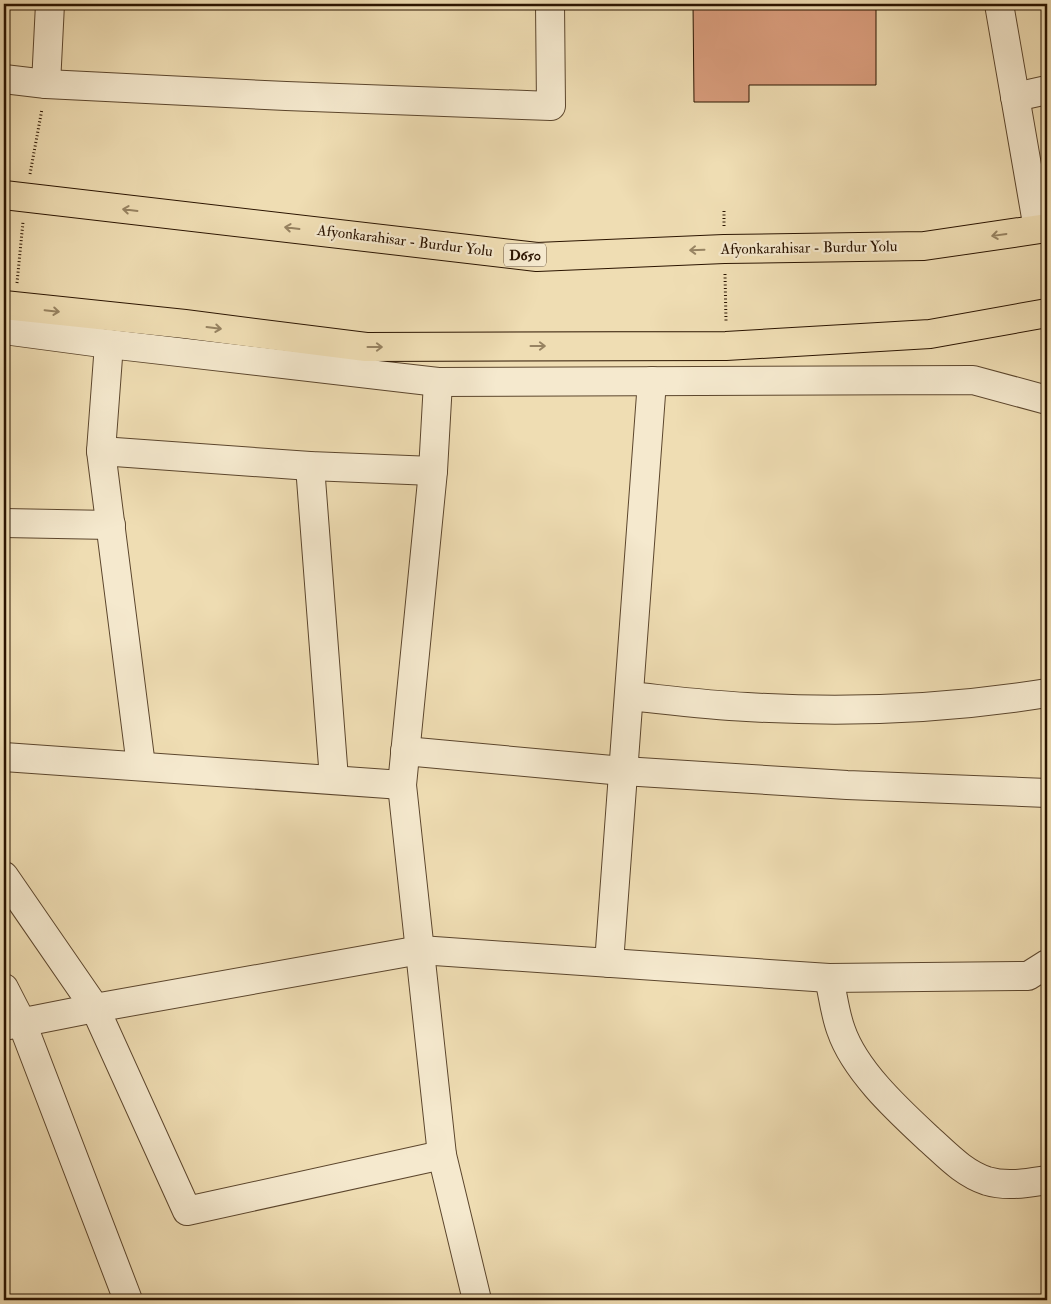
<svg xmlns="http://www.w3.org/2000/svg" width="1051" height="1304" viewBox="0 0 1051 1304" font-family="'IM FELL Double Pica',serif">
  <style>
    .building { fill: #d99d7d; stroke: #2b1400 }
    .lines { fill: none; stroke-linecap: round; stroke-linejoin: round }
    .minor-casing { stroke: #5c462d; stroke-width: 30 }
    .highway-casing { stroke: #2b1400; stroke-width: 30 }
    .path { stroke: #2b1400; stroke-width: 3; stroke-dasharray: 1 2.5; stroke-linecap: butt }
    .minor { stroke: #f5e9ce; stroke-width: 28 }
    .highway { stroke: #efddb3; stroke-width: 28 }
    .oneway { stroke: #978362 }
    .labels { text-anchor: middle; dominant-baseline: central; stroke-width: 4.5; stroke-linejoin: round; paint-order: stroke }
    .shield { fill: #f5e9ce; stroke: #68543e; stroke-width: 1 }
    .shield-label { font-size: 14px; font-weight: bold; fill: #2b1400 }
    .street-label { font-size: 15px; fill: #2b1400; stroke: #f5e9ce }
  </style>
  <rect width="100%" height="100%" fill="#efddb3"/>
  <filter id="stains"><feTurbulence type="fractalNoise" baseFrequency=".004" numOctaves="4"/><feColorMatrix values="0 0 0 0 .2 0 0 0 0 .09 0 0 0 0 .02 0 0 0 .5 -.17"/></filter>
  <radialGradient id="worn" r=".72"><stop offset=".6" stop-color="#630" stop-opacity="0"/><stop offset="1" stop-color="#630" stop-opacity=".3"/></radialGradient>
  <!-- building -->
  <polygon class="building" points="693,4 750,4 750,8 876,8 876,85 749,85 749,102 694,102"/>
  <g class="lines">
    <defs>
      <g id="minor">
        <polyline points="999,4 1038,229"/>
        <polyline points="4,79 46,84 50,4"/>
        <polyline points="46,84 286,96 551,106 550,4"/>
        <polyline points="1015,97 1047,90"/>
        <polyline points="4,330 109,344 438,382 973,380 1047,400"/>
        <polyline points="109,344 101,451 141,766"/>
        <polyline points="438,382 433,471 402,785 442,1155 477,1300"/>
        <polyline points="101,451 310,466 433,471"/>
        <polyline points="310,466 334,779"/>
        <polyline points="4,523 111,525"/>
        <path d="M 629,696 C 668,700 707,705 747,707 C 847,713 948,709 1047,693"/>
        <polyline points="405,751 623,771 847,785 1047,793"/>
        <polyline points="4,757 402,785"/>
        <polyline points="4,876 95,1008 187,1211 442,1155"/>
        <polyline points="609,963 652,381"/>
        <path d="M 829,978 C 833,995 835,1014 841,1030 C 855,1071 898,1110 929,1139 C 947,1155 963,1173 987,1181 C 1007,1187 1027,1183 1047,1180"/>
        <polyline points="4,988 22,1023 128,1300"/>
        <polyline points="4,1026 95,1008 420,950 829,978 1028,976 1047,964"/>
      </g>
      <g id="highway">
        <polyline points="4,195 537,257 724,249 924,246 1047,228"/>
        <polyline points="4,305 185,324 366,347 726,346 930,334 1047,313"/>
      </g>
    </defs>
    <!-- minor casing -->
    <use href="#minor" class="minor-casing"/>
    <!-- highway casing -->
    <use href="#highway" class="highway-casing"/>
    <!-- path -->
    <g class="path">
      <polyline points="30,174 42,109"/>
      <polyline points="724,226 724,211"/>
      <polyline points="725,274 726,321"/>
      <polyline points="17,283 23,222"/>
    </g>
    <!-- minor -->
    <use href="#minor" class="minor"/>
    <!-- highway -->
    <use href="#highway" class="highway"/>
  </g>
  <!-- one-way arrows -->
  <defs><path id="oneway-shaft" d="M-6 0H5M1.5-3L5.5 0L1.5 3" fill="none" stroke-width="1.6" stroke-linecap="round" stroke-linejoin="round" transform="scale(1.25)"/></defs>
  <g class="oneway">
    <use href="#oneway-shaft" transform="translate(130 210) rotate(-173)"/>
    <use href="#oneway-shaft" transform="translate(292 228) rotate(-173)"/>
    <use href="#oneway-shaft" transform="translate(999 235) rotate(172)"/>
    <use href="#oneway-shaft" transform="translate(697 250) rotate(178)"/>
    <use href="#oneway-shaft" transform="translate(52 311) rotate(6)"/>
    <use href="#oneway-shaft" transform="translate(214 328) rotate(7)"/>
    <use href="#oneway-shaft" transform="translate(538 346)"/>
    <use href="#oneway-shaft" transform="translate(375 347)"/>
  </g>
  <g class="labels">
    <!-- shield labels -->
    <rect class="shield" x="504" y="243.5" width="42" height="23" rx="4"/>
    <g class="shield-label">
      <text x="525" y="255">D650</text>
    </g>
    <!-- street labels -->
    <g class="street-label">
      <text transform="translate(405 241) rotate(7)">Afyonkarahisar - Burdur Yolu</text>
      <text transform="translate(809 248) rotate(-1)">Afyonkarahisar - Burdur Yolu</text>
    </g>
  </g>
  <!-- margin -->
  <rect width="1051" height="1304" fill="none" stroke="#efddb3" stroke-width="20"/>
  <rect x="5" y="5" width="1041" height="1294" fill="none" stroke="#2b1400" stroke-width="2.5"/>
  <rect x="10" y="10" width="1031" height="1284" fill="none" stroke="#2b1400"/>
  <rect width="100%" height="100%" filter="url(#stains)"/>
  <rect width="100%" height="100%" fill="url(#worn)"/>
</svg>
